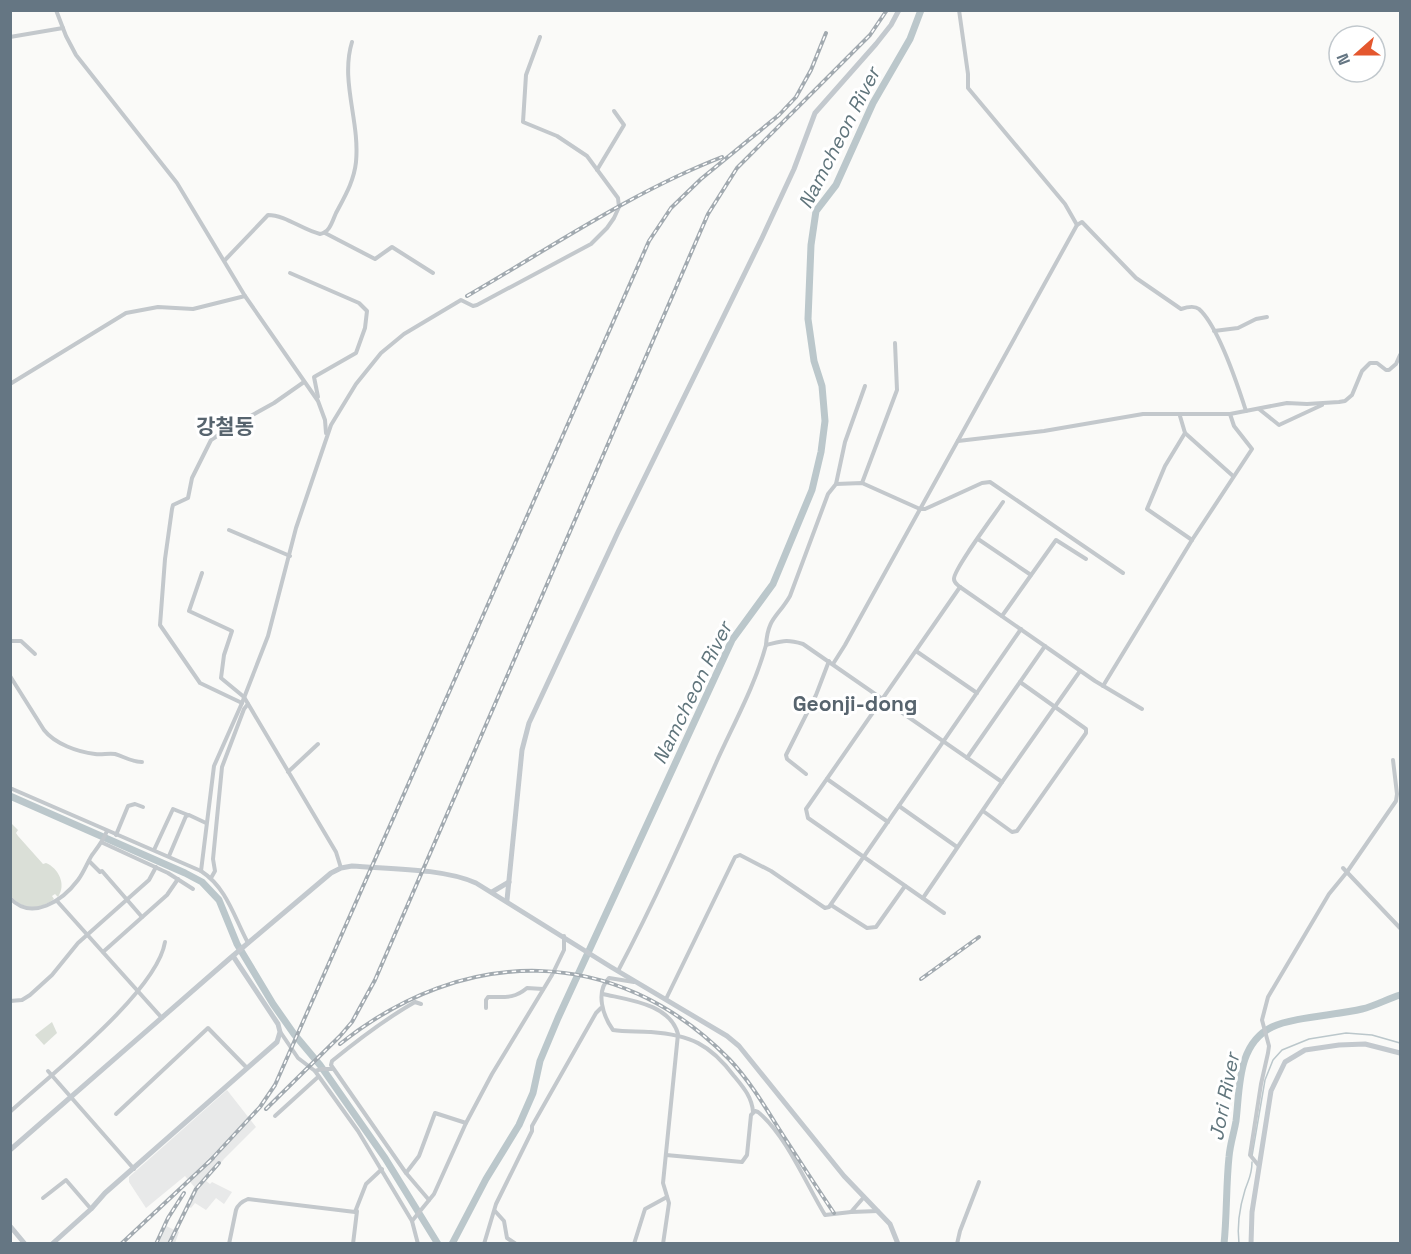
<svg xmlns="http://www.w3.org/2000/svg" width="1411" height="1254" viewBox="0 0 1411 1254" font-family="'Space Grotesk','Noto Sans KR',sans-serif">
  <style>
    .built { fill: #e8e9e9 }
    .green { fill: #dadfd7 }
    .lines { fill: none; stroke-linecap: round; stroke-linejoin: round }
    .stream { stroke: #bbc7cb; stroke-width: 1.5 }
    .river { stroke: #bbc7cb; stroke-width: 7 }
    .minor { stroke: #c3c8cc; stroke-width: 4 }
    .major { stroke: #c3c9ce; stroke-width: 5 }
    .rail-casing { stroke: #a2aab0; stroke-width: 4 }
    .rail { stroke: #fff; stroke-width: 1.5; stroke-dasharray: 4.5; stroke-linecap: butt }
    .labels { text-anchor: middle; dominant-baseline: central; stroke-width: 6; stroke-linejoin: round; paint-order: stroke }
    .water-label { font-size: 20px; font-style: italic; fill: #60757c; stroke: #fff }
    .quarter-label { font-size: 21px; font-weight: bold; fill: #57646e; stroke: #fff }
  </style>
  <rect width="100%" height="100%" fill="#fafaf8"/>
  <!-- built -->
  <g class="built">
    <polygon points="227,1090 256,1127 224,1159 206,1181 210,1184 212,1182 232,1192 224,1204 216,1198 206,1210 195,1203 191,1208 188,1206 197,1190 185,1176 146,1208 129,1182 129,1177"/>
    <polygon points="166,1226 179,1232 175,1243 159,1243"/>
  </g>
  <!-- green -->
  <g class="green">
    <path d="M 10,822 L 18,830 L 16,833 L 18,836 L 43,864 L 46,863 C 58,868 67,884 58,897 L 55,894 L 52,896 L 54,899 C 40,910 22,910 11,896 Z"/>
    <polygon points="52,1022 57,1033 44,1045 35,1035"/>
  </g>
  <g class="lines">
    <!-- stream -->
    <g class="stream">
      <polyline points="1252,1156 1265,1080 1273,1060 1282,1050 1309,1039 1346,1033 1372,1035 1400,1043"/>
      <path d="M 1239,1244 C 1237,1227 1240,1206 1245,1190 C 1249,1178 1252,1175 1252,1162"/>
    </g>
    <!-- river -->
    <g class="river">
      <polyline points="10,796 185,873 202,882 219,900 237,944 273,1004 294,1034 320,1065 385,1158 438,1244"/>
      <polyline points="452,1244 486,1179 519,1125 533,1093 540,1061 558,1018 732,640 773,584 812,490 821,452 825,421 822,386 814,361 808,319 811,245 816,211 836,185 873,103 910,39 921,10"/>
      <path d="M 1224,1244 C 1227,1215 1226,1185 1229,1157 C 1230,1144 1234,1133 1236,1121 C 1240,1088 1237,1044 1272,1027 C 1293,1017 1337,1015 1362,1009 C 1375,1006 1387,999 1400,995"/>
    </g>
    <!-- minor -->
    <g class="minor">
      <polyline points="56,10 66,36 76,55 177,183 245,296 318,401 325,420 326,433"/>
      <polyline points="959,10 968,74 968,88 1065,204 1077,225"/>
      <polyline points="10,37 63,28"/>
      <polyline points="597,170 624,125 614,111"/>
      <polyline points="325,233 375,259 392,247 433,273"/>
      <path d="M 225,260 L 268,215 C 285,215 303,230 320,234 C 330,232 332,222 336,213 C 345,196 354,181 356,162 C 360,121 340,81 352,42"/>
      <polyline points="290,273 359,303 367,311 365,328 356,353 314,377 318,397"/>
      <polyline points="1214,331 1238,328 1256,319 1267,317"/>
      <polyline points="10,384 126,313 158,307 193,309 245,296"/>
      <polyline points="1259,409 1279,425 1322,405"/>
      <polyline points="1180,416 1185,433 1165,466 1147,509 1192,540"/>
      <polyline points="1185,433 1233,476"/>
      <polyline points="958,441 1044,431 1143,414 1230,414 1287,403 1307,404 1339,402 1345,401 1352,395 1362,371 1370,363 1377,363 1386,370 1389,370 1396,364 1400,355"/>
      <polyline points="862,483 897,390 895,343"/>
      <polyline points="836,484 845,442 865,386"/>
      <polyline points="229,530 290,556"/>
      <polyline points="978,539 1031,575"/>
      <polyline points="202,573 189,611 232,631 224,655 221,678 244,697 336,852 341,868"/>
      <path d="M 960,587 C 957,584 954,583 954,579 C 953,570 995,514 1003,502"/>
      <polyline points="1002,616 1056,540 1086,559"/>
      <polyline points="10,641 21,641 35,654"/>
      <path d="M 766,645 C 768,617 778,617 790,596 L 828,494 L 836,484 L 862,483 L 920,509 L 925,509 L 982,483 L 990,482 L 1123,573"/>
      <polyline points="916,651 977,693"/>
      <path d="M 833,664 L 845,645 L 1077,225 L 1082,222 L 1136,278 L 1181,309 C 1187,307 1194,305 1199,309 C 1218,326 1238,386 1246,411"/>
      <path d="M 10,676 L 44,730 C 55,744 78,752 95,754 C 102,755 108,753 115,754 C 125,757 132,762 142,762"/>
      <polyline points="1103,686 1192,540 1252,449 1234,426 1230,414"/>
      <polyline points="242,703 200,683 160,625 165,559 172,509 173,505 188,498 192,478 211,440 229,428 274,403 304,382"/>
      <polyline points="967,758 1045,646"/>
      <polyline points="288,772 318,744"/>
      <polyline points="806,774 787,759 786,755 816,695 829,661"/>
      <polyline points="827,779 888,822"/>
      <polyline points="1002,782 1080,671"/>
      <path d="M 10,788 L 201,871 C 227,888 234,917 248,943"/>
      <polyline points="899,806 957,847"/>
      <polyline points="983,811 1012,832 1017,831 1086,733 1086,729 1020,682"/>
      <polyline points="116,835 128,806 135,804 143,807"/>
      <polyline points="103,843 168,873 193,889"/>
      <polyline points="154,850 173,809 188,815"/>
      <polyline points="169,856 186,816 189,815 206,823"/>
      <polyline points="89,861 100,872 102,871 142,917"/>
      <polyline points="1343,868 1400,928"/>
      <polyline points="201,871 214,766 242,703 268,636 296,528 331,425 356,384 381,353 404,334 461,300 473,306 477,305 591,244 607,228 614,218 619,207 618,198 587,156 557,136 523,122 526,75 540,37"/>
      <polyline points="211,878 215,871 213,859 222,767 244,709 248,704"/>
      <path d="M 10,898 C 32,922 63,900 78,880 C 84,872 87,863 92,855 C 98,847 103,841 107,831"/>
      <polyline points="57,901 162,1018"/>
      <polyline points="831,905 867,928 876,927 905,886"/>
      <polyline points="944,913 808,818 806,809 960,587 1095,681 1142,709"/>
      <polyline points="103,952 167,895 178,879"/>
      <path d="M 618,971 C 654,903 685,833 716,763 C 733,725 755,686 766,645 C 783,641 786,639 803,644 L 1002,782 L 923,898"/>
      <path d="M 634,982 L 609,978 C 595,992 603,1016 613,1030 C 625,1032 638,1031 651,1032 C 690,1035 710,1044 734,1076 C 743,1087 752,1097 753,1112"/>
      <path d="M 603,994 C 629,1000 670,1004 678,1034 L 663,1183 L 669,1203 L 663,1244"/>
      <polyline points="666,999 735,857 740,855 771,871 825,908 829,907 1021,629"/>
      <polyline points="10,1001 22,1000 30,995 52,975 78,943 149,880 156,867"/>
      <path d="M 421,1004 L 415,1002 C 385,1019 359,1039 332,1061 L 331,1065 L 406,1173 L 429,1200"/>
      <path d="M 486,1008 L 486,1000 L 488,997 C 505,997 514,999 527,988 L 543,989"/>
      <polyline points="281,1033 298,1058 315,1071 358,1131 412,1221 418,1244"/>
      <polyline points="48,1071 134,1169"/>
      <polyline points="315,1071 322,1069 332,1069"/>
      <path d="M 10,1112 C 49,1076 157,992 165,942"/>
      <polyline points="116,1114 208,1028 247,1068"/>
      <polyline points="275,1116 318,1077"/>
      <path d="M 666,1155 L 742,1162 L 747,1155 L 751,1115 L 755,1111 L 758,1112 C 786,1135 806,1184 825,1215 L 851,1212"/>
      <polyline points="1259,1166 1250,1155 1261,1084 1268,1053 1269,1046 1262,1020 1268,997 1329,894 1347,872 1396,801 1397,794 1393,760"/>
      <polyline points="406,1173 419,1156 435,1113 466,1123"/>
      <polyline points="864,1197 851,1212 878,1211"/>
      <polyline points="43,1198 66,1180 91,1209"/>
      <polyline points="495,1211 504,1221 507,1238 516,1244"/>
      <polyline points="412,1221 434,1194 466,1123 492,1074 552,975 564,950 564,936"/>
      <path d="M 229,1244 L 236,1210 C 238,1204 243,1201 248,1199 L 355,1212 L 366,1184 L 382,1169"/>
      <polyline points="353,1244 357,1211"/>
      <polyline points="484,1244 496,1204 532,1131 532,1126 596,1013 601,1008"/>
      <polyline points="634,1244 645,1209 667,1197"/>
      <polyline points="957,1244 960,1231 979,1182"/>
    </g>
    <!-- major -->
    <g class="major">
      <polyline points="492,892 509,882"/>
      <polyline points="507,900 522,750 529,723 618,532 762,238 794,169 815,113 876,44 891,25 899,10"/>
      <path d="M 10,1150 L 228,960 L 331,873 L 341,868 L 352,866 C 388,869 443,868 476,883 L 611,967 L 727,1036 L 739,1046 L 844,1176 L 890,1224 L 898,1244"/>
      <polyline points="10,1226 25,1244"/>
      <polyline points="52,1244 91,1209 105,1193 277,1042 280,1032 278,1024 233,956"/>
      <polyline points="1251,1244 1252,1212 1271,1091 1285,1062 1305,1050 1339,1045 1365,1044 1400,1053"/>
    </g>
    <defs>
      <g id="rail">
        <path d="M 467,296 C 550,248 632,192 722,157"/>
        <polyline points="921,979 979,937"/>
        <path d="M 340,1044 C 464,945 615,943 729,1059 C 749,1080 764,1105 779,1129 C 797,1157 815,1185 834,1213"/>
        <polyline points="266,1109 340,1036 352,1022 375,980 708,214 737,168 870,35 887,10"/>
        <polyline points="208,1163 260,1107 275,1085 649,241 671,208 701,179 779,115 796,97 811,70 826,33"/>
        <polyline points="121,1244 213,1158"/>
        <polyline points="156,1244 168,1218 184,1193"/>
        <polyline points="169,1244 196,1189 219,1163"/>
      </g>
    </defs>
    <!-- rail casing -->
    <use href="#rail" class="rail-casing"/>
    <!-- rail -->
    <use href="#rail" class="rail"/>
  </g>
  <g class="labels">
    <!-- water labels -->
    <g class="water-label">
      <text transform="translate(839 138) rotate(-63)">Namcheon River</text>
      <text transform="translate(692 693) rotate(-64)">Namcheon River</text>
      <text transform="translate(1224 1097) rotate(-79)">Jori River</text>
    </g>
    <!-- quarter labels -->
    <g class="quarter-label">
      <text x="225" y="426">강철동</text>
      <text x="855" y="703">Geonji-dong</text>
    </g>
  </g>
  <!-- border -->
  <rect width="1411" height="1254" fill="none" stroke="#657683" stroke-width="24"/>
  <!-- north arrow -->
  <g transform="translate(1357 54) rotate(249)"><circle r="28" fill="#ffffff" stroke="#c1c8cd" stroke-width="1.5"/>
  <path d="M0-4.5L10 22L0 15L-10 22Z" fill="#e4572e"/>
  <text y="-9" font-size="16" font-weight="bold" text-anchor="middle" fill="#657683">N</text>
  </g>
</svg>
